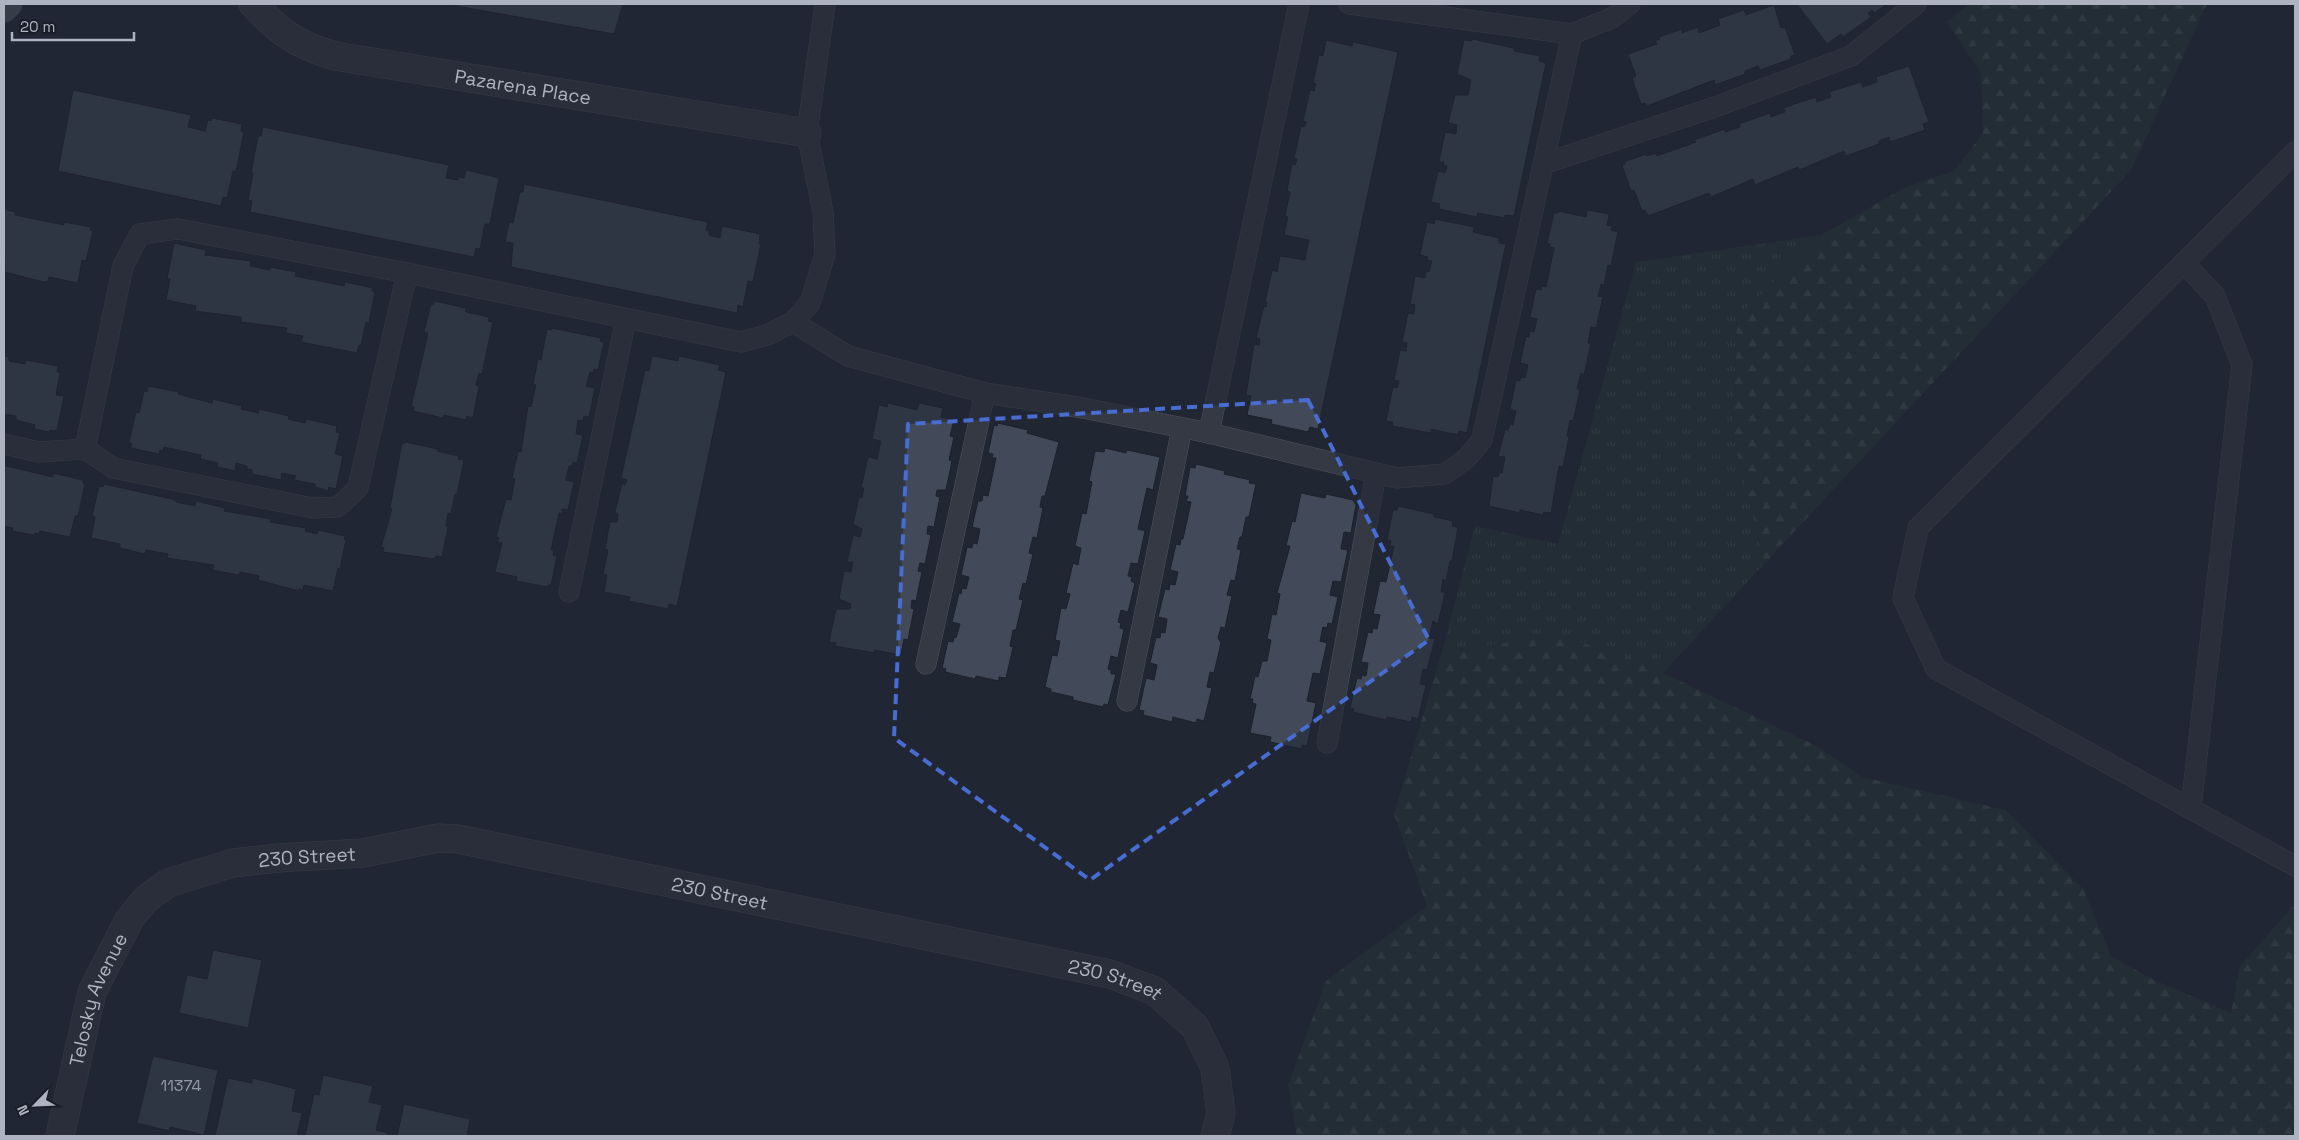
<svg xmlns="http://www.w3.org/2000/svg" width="2299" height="1140" viewBox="0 0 2299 1140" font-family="'Space Grotesk',sans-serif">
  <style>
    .grass { fill: url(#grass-tufts) }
    .forest { fill: url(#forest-firs) }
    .building { fill: #424958; stroke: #1b202b }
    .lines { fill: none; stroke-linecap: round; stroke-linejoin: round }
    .lane-casing { stroke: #4e535f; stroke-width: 21 }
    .street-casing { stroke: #4e535f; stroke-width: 29 }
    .primary-casing { stroke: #3d424e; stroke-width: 29 }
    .lane { stroke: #343944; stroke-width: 20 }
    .street { stroke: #343944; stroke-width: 28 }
    .primary { stroke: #525764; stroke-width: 28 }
    .marked { fill: none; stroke: #486cd1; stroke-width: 4; stroke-dasharray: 10 6; stroke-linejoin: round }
    .labels { text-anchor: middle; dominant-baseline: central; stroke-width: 4; stroke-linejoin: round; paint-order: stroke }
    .number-label { font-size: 16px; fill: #9398a7 }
    .street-label { font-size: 19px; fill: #aeb3c1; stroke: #191e29 }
  </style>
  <defs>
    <pattern id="grass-tufts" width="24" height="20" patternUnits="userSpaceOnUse" patternTransform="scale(1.25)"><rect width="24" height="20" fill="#263639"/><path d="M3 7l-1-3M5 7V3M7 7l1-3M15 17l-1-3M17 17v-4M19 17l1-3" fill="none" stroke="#435154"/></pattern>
    <pattern id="forest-firs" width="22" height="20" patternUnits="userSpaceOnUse" patternTransform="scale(1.25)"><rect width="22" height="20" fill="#263639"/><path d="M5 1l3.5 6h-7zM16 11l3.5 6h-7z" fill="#435154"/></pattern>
  </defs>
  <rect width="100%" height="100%" fill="#212633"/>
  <!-- grass -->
  <polygon class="grass" points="1821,235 1737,319 1733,436 1765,563 1662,674 1560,636 1442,651 1475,526 1558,544 1636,262"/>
  <!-- forest -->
  <g class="forest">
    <polygon points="1969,4 2207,4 2131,170 1765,563 1733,436 1737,318 1821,235 1906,187 1954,171 1983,133 1981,74 1947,22"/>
    <polygon points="1560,636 1631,658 1815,745 1862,777 2006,810 2084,890 2111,956 2152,979 2231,1013 2240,966 2295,904 2295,1136 1297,1136 1288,1086 1326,981 1427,906 1394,814 1442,651"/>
  </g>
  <!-- building -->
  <g class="building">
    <polygon points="445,4 623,4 614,34"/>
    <polygon points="1797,4 1887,4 1874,13 1872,10 1868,13 1871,17 1843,37 1841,34 1827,44"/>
    <polygon points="1774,5 1781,28 1785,27 1795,55 1791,56 1791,59 1760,70 1758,66 1745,71 1745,74 1715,85 1714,80 1647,106 1645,103 1641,104 1632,78 1636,76 1628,54 1657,44 1655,41 1660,39 1659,37 1682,29 1682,33 1698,27 1699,33 1720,25 1718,19 1744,10 1746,15"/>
    <polygon points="1472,39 1514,48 1514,51 1540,56 1539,61 1546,63 1514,216 1505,215 1505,218 1478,213 1477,217 1439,209 1440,204 1431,202 1438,171 1445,173 1447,166 1443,166 1444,162 1439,162 1445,132 1456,134 1457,125 1448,123 1455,95 1468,95 1471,80 1457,74 1464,40 1472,41"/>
    <polygon points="1326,40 1352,46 1353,42 1398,52 1318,429 1310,427 1308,432 1271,424 1272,420 1247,415 1251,396 1246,395 1254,344 1259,345 1260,339 1256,338 1264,306 1266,307 1267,302 1265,302 1272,270 1277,272 1280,256 1305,260 1309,240 1284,235 1288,217 1285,216 1290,192 1287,191 1292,164 1295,165 1297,159 1294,159 1301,126 1304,127 1306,122 1303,121 1310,90 1314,91 1316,84 1313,83 1319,55 1323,56"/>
    <polygon points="1909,66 1929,122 1923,124 1925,130 1890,142 1889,137 1879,141 1879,144 1846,156 1844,151 1799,170 1798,167 1755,185 1753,179 1711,197 1709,193 1648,216 1645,210 1642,211 1634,190 1631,191 1622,165 1625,164 1624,162 1646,154 1647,156 1656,153 1657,156 1696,142 1694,140 1725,129 1725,132 1740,127 1739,124 1770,113 1771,117 1785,112 1783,108 1816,97 1817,102 1831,97 1829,92 1861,82 1863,87 1877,82 1876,77"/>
    <polygon points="73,90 191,115 188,127 205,131 208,120 211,121 212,118 242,124 241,131 244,132 236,171 233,171 227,198 223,197 221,206 58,171"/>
    <polygon points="263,127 449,165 446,178 458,180 458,177 464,178 466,170 499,178 490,224 485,224 480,249 476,248 474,257 250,212 252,201 248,200 253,173 251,173 258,136 261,136"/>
    <polygon points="524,184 708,222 706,230 709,231 709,235 720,238 722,226 760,234 759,244 761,244 753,282 748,281 743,307 738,305 737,313 511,267 513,243 505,242 509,222 513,223 520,192 523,192"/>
    <polygon points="4,209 15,212 15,215 64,225 64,222 91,227 90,230 93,231 86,261 82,260 78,283 49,277 48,281 44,282 5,272"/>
    <polygon points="1587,210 1609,214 1607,225 1612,226 1611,230 1618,232 1611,266 1608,265 1604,285 1601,284 1598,296 1603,297 1596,328 1591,327 1588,343 1591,343 1584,375 1581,373 1577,389 1580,390 1573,421 1570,420 1567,436 1569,437 1563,467 1559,466 1551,513 1544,512 1543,515 1520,510 1520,513 1489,506 1493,476 1498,477 1499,473 1502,473 1505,457 1498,456 1505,430 1508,430 1510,424 1513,425 1516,411 1510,409 1516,380 1520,381 1521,377 1525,378 1528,365 1520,363 1526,336 1529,337 1530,331 1534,332 1537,319 1530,317 1536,289 1541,290 1542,286 1546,287 1554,248 1550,247 1550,244 1547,243 1554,213 1558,213 1558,211 1586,217"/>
    <polygon points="1435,219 1474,227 1473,232 1499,238 1499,243 1506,244 1467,433 1459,431 1458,435 1431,429 1431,433 1392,426 1393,422 1386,421 1393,387 1397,388 1399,381 1394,380 1400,350 1406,351 1407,343 1402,342 1408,313 1414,314 1415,305 1410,304 1415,276 1425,278 1426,271 1429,272 1432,261 1427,260 1428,257 1420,255 1427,222 1434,224"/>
    <polygon points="174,243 206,250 205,255 251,261 250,266 270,270 270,267 296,272 295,276 344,286 345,282 373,288 372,291 375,291 369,323 366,322 361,346 359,345 357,353 301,342 303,336 286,333 287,328 241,322 241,317 195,311 196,306 166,300 170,279 167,279"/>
    <polygon points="434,301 466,308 466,312 489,317 488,321 493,322 482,374 479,373 476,385 479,386 473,418 467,416 466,420 444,415 443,418 413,411 414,407 411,407 428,333 424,332 431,304 433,305"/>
    <polygon points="552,328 601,338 600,341 604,342 598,370 594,369 593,373 590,372 586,386 595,388 589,417 584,416 583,421 578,420 576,434 583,435 577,463 573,462 572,466 569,466 566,480 574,482 568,510 562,509 562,514 559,513 551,550 554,551 553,555 557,556 551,585 548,585 548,587 516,581 517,577 495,572 502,543 497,542 499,538 496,537 506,499 511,500 512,494 515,479 512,478 518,451 521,452 528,406 531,407 536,385 533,384 538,359 541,360 547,329 552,330"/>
    <polygon points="4,356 9,357 9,361 25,364 26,360 58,366 57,372 60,373 56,395 64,396 57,431 50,430 49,432 34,429 35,425 16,420 16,416 4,414"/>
    <polygon points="652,356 678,361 679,356 720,365 718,370 726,372 677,606 669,604 668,609 629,601 630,597 604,592 607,575 603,574 608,550 605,549 610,522 617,522 618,514 615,512 622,483 625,485 627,480 621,478 645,370 649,371"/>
    <polygon points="148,386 179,392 178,394 212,403 213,399 242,406 241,409 258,413 259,409 289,416 288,419 305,423 306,419 337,426 336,432 340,433 335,454 343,456 336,489 329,487 328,491 315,487 315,484 294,480 296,476 282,473 281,480 252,474 252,470 247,469 247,466 236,463 235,471 217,467 218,463 200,459 201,455 164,447 163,451 160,450 159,454 131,448 132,444 129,442 136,412 139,413 144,391 147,392"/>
    <polygon points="888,403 917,410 919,403 943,408 941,417 954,420 950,436 954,437 949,460 952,461 946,490 937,490 936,496 940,497 934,527 928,526 927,534 931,535 925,564 920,563 918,571 922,572 916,601 912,600 911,608 914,609 908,640 904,639 901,655 874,650 875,653 835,646 836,643 829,642 836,609 850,609 851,604 839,599 844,571 851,572 853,562 847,562 853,535 860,537 862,529 853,524 859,497 862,498 864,488 861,488 868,457 877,459 881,441 872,439 879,405 887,407"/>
    <polygon points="998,423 1028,430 1027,433 1059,442 1045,496 1042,496 1040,507 1043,508 1037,538 1033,537 1029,553 1033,554 1026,584 1023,583 1019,599 1023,600 1016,630 1013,630 1010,646 1013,647 1006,678 999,677 999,681 976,676 975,679 945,672 946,669 942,668 948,641 953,642 954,637 956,638 960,624 952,622 959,593 961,594 962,588 966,589 969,577 961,575 967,547 972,548 973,543 977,544 980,529 972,527 978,501 982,501 983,495 988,496 996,458 992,458 993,454 988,453 994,425 997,426"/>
    <polygon points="405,442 438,449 437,451 459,456 458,459 464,460 457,495 455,494 451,514 448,513 446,526 448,527 442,557 436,556 435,559 383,552 384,548 381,547 392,509 390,508 402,443 404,444"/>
    <polygon points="1105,448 1126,453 1127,450 1160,457 1153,490 1147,488 1138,529 1145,531 1138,564 1131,563 1128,576 1132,577 1131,581 1135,583 1128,612 1121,610 1118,622 1121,623 1120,628 1124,629 1118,658 1111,656 1108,669 1111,670 1111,674 1116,674 1108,705 1104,704 1103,707 1073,700 1073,697 1051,692 1051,689 1045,687 1052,655 1057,656 1060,641 1055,640 1061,608 1066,609 1070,594 1066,593 1073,563 1078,565 1081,548 1075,546 1082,513 1086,514 1092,482 1089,481 1095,451 1104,452"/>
    <polygon points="4,463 6,466 53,477 53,473 83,480 83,483 85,484 78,516 75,516 70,537 40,531 39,534 35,533 34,535 12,531 13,528 4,526"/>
    <polygon points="1196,464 1225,471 1224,474 1250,480 1249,483 1256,484 1249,517 1246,517 1242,537 1240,537 1237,549 1241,550 1235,581 1231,580 1227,595 1232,596 1225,628 1221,627 1218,638 1221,643 1214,673 1210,672 1207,687 1212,688 1204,721 1197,719 1196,723 1173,717 1172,722 1143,715 1144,711 1139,710 1146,678 1154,680 1157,665 1150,663 1156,637 1160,638 1161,632 1165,633 1167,619 1158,617 1165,589 1169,590 1170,584 1175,585 1178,572 1170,570 1176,544 1180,545 1181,539 1183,539 1191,502 1186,501 1188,496 1185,496 1190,467 1195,468"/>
    <polygon points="104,484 176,500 176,502 195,506 196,501 225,508 224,511 271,519 270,522 306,528 305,531 317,534 318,530 345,536 344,539 346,540 340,569 338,568 333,591 304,585 303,590 299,589 299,591 258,580 259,576 240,572 239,575 212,570 214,565 167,558 168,554 146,550 145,554 120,548 120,544 91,538 95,517 92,516 99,486 103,487"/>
    <polygon points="1301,493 1325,498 1326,494 1353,500 1356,505 1351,533 1344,532 1341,549 1348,550 1341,582 1333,581 1330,595 1338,597 1332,624 1328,623 1327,628 1323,627 1320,641 1327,643 1320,674 1313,673 1307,701 1316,703 1307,746 1302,745 1302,749 1270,742 1271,737 1250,733 1256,704 1252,703 1253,699 1250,699 1255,676 1258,677 1262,661 1267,661 1271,640 1267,639 1272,614 1276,615 1280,594 1277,593 1290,546 1286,546 1292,521 1295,522"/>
    <polygon points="1398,506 1434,514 1434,517 1453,521 1452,526 1458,527 1452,561 1450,561 1446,581 1443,579 1441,592 1445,592 1438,624 1433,621 1429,638 1435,639 1427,670 1423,669 1420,684 1426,685 1418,719 1412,717 1411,722 1387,717 1386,720 1353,712 1354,709 1350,708 1357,678 1361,679 1362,675 1366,676 1368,663 1361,662 1368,632 1372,633 1373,628 1377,629 1380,615 1373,614 1380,581 1386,582 1394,546 1390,546 1391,541 1387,540 1393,510 1397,510"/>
    <polygon points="213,950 262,960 248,1028 179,1013 187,975 207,979"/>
    <polygon points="153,1056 218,1070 204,1135 170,1127 169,1131 137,1123"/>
    <polygon points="323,1075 373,1086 369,1102 382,1105 376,1130 388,1133 387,1136 305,1136 314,1094 319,1095"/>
    <polygon points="228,1078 252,1083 252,1078 296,1089 292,1111 302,1113 297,1136 215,1136"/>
    <polygon points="404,1104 470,1119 467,1136 397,1136"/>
  </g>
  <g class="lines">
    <defs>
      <g id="lane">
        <polyline points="1349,4 1572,34 1612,18 1630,4"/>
        <polyline points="2295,152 1918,528 1903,598 1936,669 2295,866"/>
        <polyline points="1543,164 1715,107 1851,56 1916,4"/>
        <polyline points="2184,263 2215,296 2242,365 2191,808"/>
        <polyline points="793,322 848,356 985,393 1083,408 1209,433 1397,478 1445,474 1466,459 1482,440 1572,34"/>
        <polyline points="1209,433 1299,4"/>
        <polyline points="4,444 39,452 85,449 113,468 313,508 338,507 358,488 407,273"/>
        <polyline points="85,449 123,266 140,234 178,229 407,273 741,342 767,335 793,322 810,303 825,254 823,212 807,133 825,4"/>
        <polyline points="569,592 626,319"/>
        <polyline points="926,664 985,393"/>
        <polyline points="1127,701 1182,428"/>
        <polyline points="1327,743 1376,474"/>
      </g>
      <g id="street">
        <path id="s1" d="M 253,4 C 279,32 297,45 335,56 L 807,133"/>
        <path id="s2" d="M 60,1136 L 92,992 L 129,920 L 146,899 L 168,883 L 233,863 L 278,858 L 363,853 L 438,838 L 458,839 L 1110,974 L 1155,991 L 1195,1027 L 1215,1068 L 1221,1113 L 1215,1136"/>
      </g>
      <polyline id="primary" points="4,8 8,4"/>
    </defs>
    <!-- lane casing -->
    <use href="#lane" class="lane-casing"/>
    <!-- street casing -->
    <use href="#street" class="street-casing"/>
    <!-- primary casing -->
    <use href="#primary" class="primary-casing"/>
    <!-- lane -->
    <use href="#lane" class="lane"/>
    <!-- street -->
    <use href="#street" class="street"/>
    <!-- primary -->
    <use href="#primary" class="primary"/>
  </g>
  <!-- marked area -->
  <path d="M0 0H2299V1140H0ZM 1308,400 L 1429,640 L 1090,880 L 894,738 L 908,424 Z" fill="#212633" fill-opacity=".55" fill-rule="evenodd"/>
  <path class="marked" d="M 1308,400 L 1429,640 L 1090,880 L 894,738 L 908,424 Z"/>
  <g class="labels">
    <!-- number labels -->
    <g class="number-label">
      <text x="181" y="1085">11374</text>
    </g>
    <!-- street labels -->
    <g class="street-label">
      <text stroke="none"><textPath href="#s1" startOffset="289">Pazarena Place</textPath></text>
      <text stroke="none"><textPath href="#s2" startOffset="425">230 Street</textPath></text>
      <text stroke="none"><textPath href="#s2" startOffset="845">230 Street</textPath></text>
      <text stroke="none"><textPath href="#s2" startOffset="1250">230 Street</textPath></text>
      <text stroke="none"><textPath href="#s2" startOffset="142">Telosky Avenue</textPath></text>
    </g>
  </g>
  <!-- border -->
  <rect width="2299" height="1140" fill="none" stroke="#aeb3c1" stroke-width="10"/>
  <!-- north arrow -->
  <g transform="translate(35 1105) rotate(246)" stroke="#191e29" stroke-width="4" paint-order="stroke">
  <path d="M0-4L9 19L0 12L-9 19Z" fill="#aeb3c1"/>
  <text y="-8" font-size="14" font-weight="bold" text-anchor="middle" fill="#aeb3c1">N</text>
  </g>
  <!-- scale -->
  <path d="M12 32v8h122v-8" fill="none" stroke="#aeb3c1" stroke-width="2.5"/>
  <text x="20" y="32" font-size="15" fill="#aeb3c1" stroke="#191e29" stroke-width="4" paint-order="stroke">20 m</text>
</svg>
